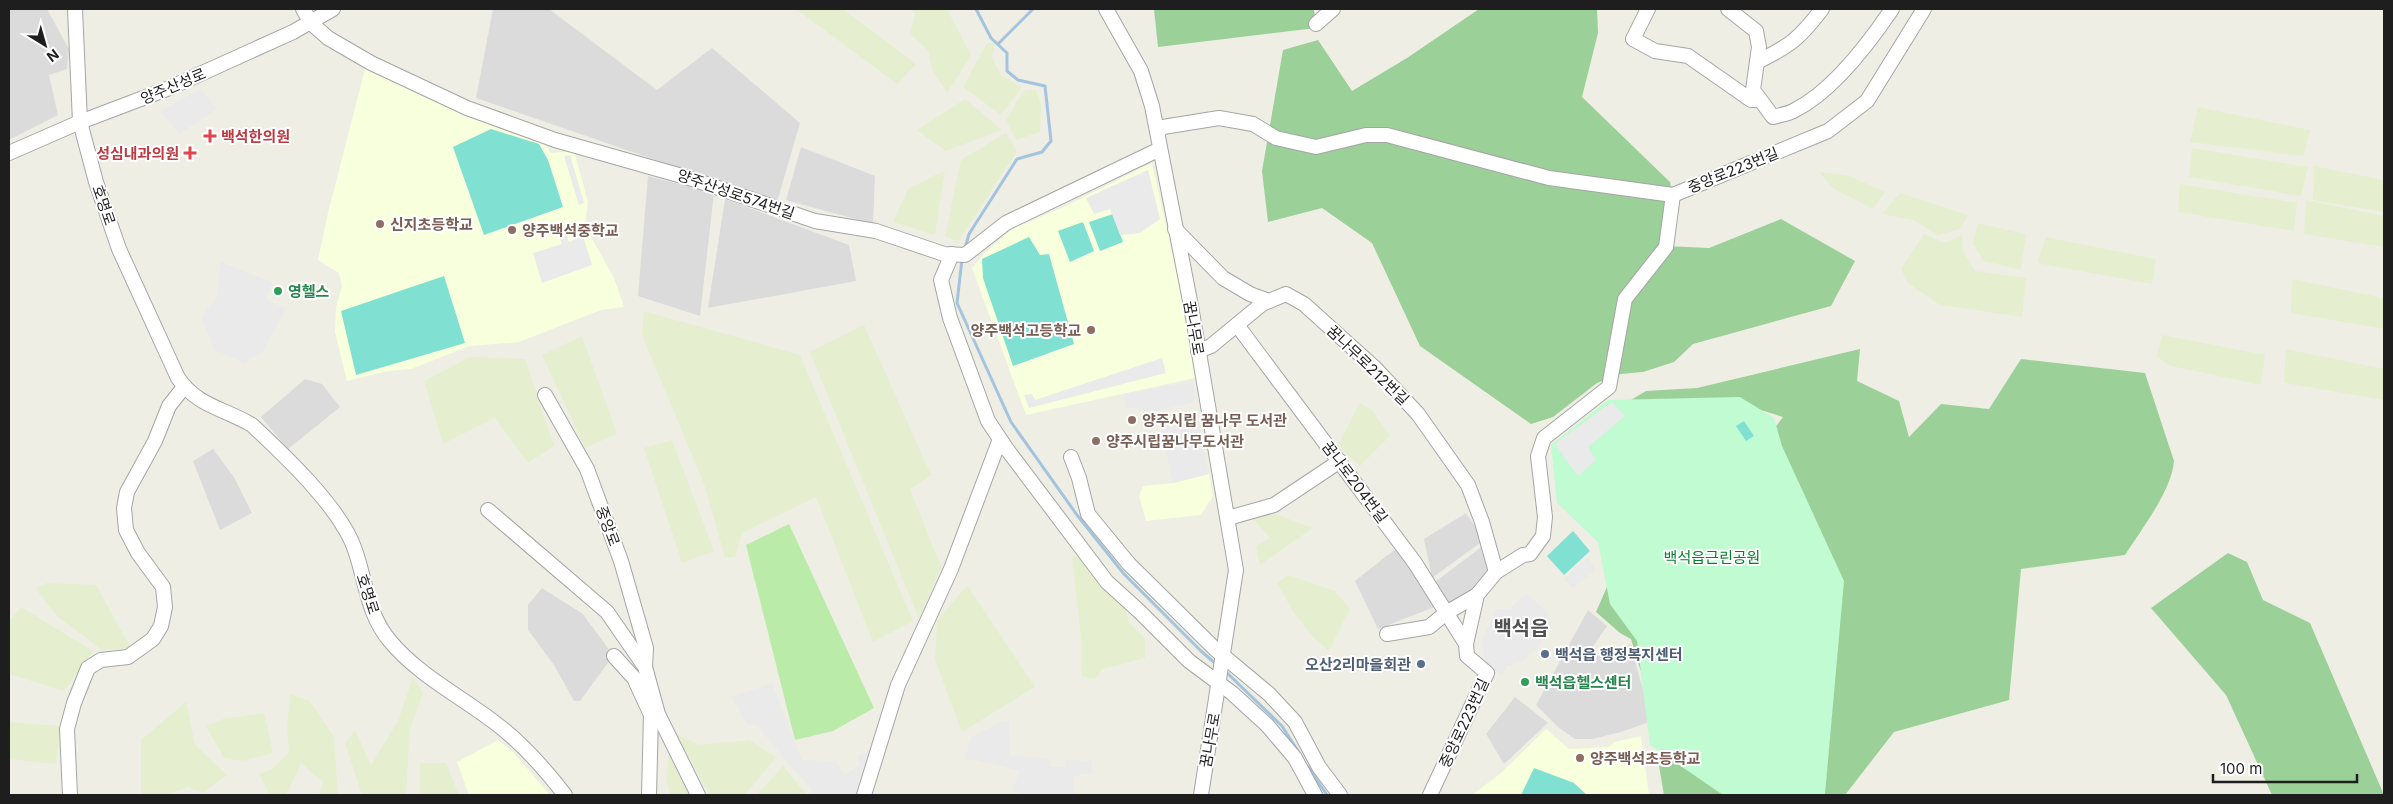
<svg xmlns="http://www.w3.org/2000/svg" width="2393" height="804" viewBox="0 0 2393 804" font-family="Inter,'Noto Sans KR',sans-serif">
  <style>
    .residential { fill: #dcdbdb }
    .education { fill: #f7ffdd }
    .farmland { fill: #e5efcf }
    .grass { fill: #baeba9 }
    .forest { fill: #9bd098 }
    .park { fill: #c0fbd2 }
    .pitch { fill: #80e1d2 }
    .parking { fill: #eaeaea }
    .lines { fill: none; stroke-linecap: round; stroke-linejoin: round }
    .stream { stroke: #a3c3de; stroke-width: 3 }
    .minor-casing { stroke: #a5a5a5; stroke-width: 16 }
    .minor { stroke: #fff; stroke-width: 14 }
    .health-dot { fill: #e0444e; stroke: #fff; stroke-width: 2 }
    .education-dot { fill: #8d6e63; stroke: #fff; stroke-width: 2 }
    .leisure-dot { fill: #2e9e5b; stroke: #fff; stroke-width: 2 }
    .service-dot { fill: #5c6f8a; stroke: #fff; stroke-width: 2 }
    .labels { text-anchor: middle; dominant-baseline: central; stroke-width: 4; stroke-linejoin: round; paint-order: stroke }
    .street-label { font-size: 15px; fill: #1e1e1e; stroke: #fff }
    .health-label { font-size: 15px; font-weight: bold; fill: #be3a42; stroke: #fff; text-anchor: start }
    .education-label { font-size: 15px; font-weight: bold; fill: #785e54; stroke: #fff; text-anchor: start }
    .leisure-label { font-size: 15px; font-weight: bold; fill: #27864d; stroke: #fff; text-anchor: start }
    .park-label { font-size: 15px; fill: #09802e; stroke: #fff }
    .service-label { font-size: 15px; font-weight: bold; fill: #4e5e75; stroke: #fff; text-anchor: start }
    .district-label { font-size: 20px; font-weight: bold; fill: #515151; stroke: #fff }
  </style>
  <rect width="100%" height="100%" fill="#efeee4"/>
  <!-- residential -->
  <g class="residential">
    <polygon points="9,9 47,9 69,49 67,69 49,75 58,115 9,140"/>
    <polygon points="493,9 549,9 657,90 712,48 800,123 777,202 476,98"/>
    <polygon points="801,147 875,176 873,224 786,200"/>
    <polygon points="648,176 714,193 700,316 638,296"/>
    <polygon points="725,199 849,245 856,281 708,308"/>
    <polygon points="305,379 322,384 340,407 288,449 261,417"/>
    <polygon points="213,449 234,477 252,513 220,530 193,461"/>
    <polygon points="1466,513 1484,540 1432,578 1424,539"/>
    <polygon points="1484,545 1493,568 1480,587 1452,605 1437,590 1435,582"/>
    <polygon points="1398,547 1437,606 1378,629 1355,581"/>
    <polygon points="542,588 583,614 612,654 610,660 580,701 574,701 554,665 528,630 528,605"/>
    <polygon points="1588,610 1607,626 1590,651 1599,656 1630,644 1652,721 1621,732 1592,739 1575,739 1559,728 1536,705"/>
    <polygon points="1515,697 1548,723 1504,764 1486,734"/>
  </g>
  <!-- education -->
  <g class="education">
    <polygon points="365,69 468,117 546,142 550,153 574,151 588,202 585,226 614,278 624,307 601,310 519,342 470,346 411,369 388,371 347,381 335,332 336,308 342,286 339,273 318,260 328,213"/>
    <polygon points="1152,163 1179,282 1195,378 1026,415 972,268 984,254 1012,229 1064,207"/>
    <polygon points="1209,474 1213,496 1201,515 1146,521 1139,496 1143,486 1173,483"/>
    <polygon points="1546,729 1569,749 1609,747 1615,742 1641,736 1649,795 1472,795 1501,773"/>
    <polygon points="498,740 513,752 550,795 469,795 457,762"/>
  </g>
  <!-- farmland -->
  <g class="farmland">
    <polygon points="796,9 843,9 916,64 897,84"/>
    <polygon points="912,9 947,9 971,56 947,93 932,69 928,50 910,34 915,14"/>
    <polygon points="995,42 992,58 1002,76 1022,87 1001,115 963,87 987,43"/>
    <polygon points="1035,89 1041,104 1040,132 1016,140 1006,120 1023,91"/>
    <polygon points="965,99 1002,130 946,151 917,130"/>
    <polygon points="2198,107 2310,130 2304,156 2190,142"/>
    <polygon points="1006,133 1017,151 958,242 945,236 961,160"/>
    <polygon points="2192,148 2308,167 2301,196 2189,177"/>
    <polygon points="2314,166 2384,180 2384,212 2313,200"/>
    <polygon points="945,170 935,235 893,222 908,189"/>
    <polygon points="1819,172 1850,176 1885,192 1873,209 1834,189"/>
    <polygon points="2180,184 2297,203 2294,231 2178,212"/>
    <polygon points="1900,193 1968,215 1960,229 1938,235 1913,220 1882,214"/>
    <polygon points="2306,200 2384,216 2384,247 2304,234"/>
    <polygon points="1978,223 2026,234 2021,270 1984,261 1973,244"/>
    <polygon points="1924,234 1945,243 1962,235 1963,251 1975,271 2026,278 2022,317 1940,305 1908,283 1901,269"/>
    <polygon points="2046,237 2156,259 2152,284 2037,263"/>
    <polygon points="2292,279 2384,298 2384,329 2291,313"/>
    <polygon points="644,311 800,355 913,621 873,642 816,497 742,533 735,557 725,558 704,484 642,335"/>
    <polygon points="864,325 931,475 910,489 941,567 919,619 810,352"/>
    <polygon points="2162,335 2265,355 2261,385 2171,366 2157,357"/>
    <polygon points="582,336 617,434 585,448 542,355"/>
    <polygon points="2286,349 2384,369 2384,400 2284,383"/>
    <polygon points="470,357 525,359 554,446 528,463 495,418 443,444 424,381"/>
    <polygon points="1360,403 1372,410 1390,436 1360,466 1338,446"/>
    <polygon points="672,440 714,551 682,563 644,448"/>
    <polygon points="1270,512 1313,528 1260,565 1256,546 1270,538 1253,519"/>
    <polygon points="1072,556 1080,556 1125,608 1129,623 1145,638 1145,658 1102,669 1095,679 1081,676 1082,648"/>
    <polygon points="1288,575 1335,591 1350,609 1329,651 1314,638 1294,613 1277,583"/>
    <polygon points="47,583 96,585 131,648 102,650 57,616 35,588"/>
    <polygon points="967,585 1035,687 962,732 935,660 937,621"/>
    <polygon points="21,607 93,651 64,691 9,674 9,622"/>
    <polygon points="413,677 423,693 410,729 406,794 362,795 345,743 355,730 371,765 398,721"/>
    <polygon points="290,694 310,701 334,737 338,795 319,795 323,782 301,763 286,795 270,795 259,774 272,769 289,752 287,729"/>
    <polygon points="186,702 195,745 227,775 203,793 188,787 166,795 141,795 141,740"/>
    <polygon points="264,713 273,753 243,761 224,758 206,726 223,719"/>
    <polygon points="9,722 61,726 56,764 9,759"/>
    <polygon points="676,734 700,745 749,740 776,757 745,795 710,795"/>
    <polygon points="669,753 691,795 671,795 666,781"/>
    <polygon points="420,763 446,763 459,795 420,795"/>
    <polygon points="783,766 807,795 757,795"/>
  </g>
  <!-- grass -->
  <polygon class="grass" points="789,524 874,708 833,731 795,740 746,545"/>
  <!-- forest -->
  <g class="forest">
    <polygon points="1154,9 1314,9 1316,28 1158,47"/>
    <polygon points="1479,9 1597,9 1598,33 1582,97 1670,182 1673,195 1666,246 1709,248 1781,219 1855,261 1831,306 1693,344 1674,362 1643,372 1621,374 1597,383 1553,417 1531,424 1420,346 1372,243 1322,208 1268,222 1262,171 1283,50 1318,40 1352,91 1407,58"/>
    <path d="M 1860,349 L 1857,381 L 1899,401 L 1909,437 L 1941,404 L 1989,409 L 2021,359 L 2145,373 L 2174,461 C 2172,490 2141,530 2125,555 L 2021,569 L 2009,700 L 1894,732 L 1845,795 L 1664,795 L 1657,754 L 1711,714 L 1660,734 L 1631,639 L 1620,633 L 1596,612 L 1617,564 L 1739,475 L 1783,417 L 1739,403 L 1626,403 L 1646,391 L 1697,388 Z"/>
    <polygon points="2228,553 2247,562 2263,600 2310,623 2384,795 2272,795 2226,695 2151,608"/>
  </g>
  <!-- park -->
  <polygon class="park" points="1740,397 1774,418 1782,446 1844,581 1825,794 1822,795 1723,795 1650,745 1637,641 1610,604 1598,542 1557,503 1551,445 1608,400"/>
  <!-- pitch -->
  <g class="pitch">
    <polygon points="491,129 539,144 548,160 563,207 484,235 453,147"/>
    <polygon points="1113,214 1123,242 1100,251 1089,222"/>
    <polygon points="1083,222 1094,251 1070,262 1058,231"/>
    <polygon points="1029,237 1040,255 1049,254 1074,344 1013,366 983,278 982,259"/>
    <polygon points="444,276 465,343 356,375 341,311"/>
    <polygon points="1744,421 1754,436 1746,441 1736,426"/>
    <polygon points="1573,531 1590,551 1564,575 1547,556"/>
    <polygon points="1534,768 1574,783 1587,795 1521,795"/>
  </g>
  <!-- parking -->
  <g class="parking">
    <polygon points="200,89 217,109 179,134 161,111"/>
    <polygon points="570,155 584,203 579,205 564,156"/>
    <polygon points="1148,170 1160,219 1140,233 1120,235 1110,209 1094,214 1086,198"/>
    <polygon points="562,225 569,242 583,236 592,265 542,283 533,253 562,244 556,228"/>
    <polygon points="221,262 272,282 266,299 286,309 263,351 244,363 215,350 201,317 217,298"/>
    <polygon points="1162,358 1166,373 1029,408 1024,395 1032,394 1035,400"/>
    <polygon points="1193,381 1196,398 1190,403 1145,414 1134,407 1125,409 1124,394"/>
    <polygon points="1612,402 1625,416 1588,447 1596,460 1578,476 1555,444"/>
    <polygon points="1197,417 1209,474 1173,483 1160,426"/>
    <polygon points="1588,557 1596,570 1573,588 1564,579"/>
    <polygon points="1526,593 1548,613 1552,624 1550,631 1536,650 1521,662 1507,666 1502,676 1485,663 1482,640 1496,609 1509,609"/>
    <polygon points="772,683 802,760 836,761 845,775 859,765 857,757 870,748 855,795 816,795 756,725 748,725 731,697"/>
    <polygon points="1004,720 1009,721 1010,755 1050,760 1050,767 1065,767 1066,760 1092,761 1092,773 1074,776 1074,795 1023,795 1013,791 1019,771 976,760 965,760 970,738"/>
  </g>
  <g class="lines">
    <!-- stream -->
    <g class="stream">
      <polyline points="998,44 1033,9"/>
      <polyline points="965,248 969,234 1017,159 1042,152 1051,141 1045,86 1018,80 1007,71 1007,53 991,38 976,9"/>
      <polyline points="962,259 957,303 1011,422 1077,515 1124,574 1201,651 1216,664"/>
      <polyline points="1225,671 1282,726 1298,751"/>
      <polyline points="1308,767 1327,795"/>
    </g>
    <defs>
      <g id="minor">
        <path d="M 75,9 L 80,122 L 96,182 L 119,249 L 178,378 C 198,407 224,408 252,425 C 284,455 341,508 355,550 C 366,581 367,614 390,641 C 417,674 460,696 494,722 C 521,742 545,769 565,795"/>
        <polyline points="303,9 311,23 328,38 371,63 467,108 555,140 689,178 815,221 876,231 944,254 965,255 1006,223 1160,149"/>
        <polyline points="1106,9 1141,71 1152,106 1191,306 1236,570 1201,795"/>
        <polyline points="1648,9 1633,39 1655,51 1688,56 1751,100 1758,100"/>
        <path d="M 1728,9 L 1756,31 L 1759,47 L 1753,90 L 1773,117 C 1780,115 1789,114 1795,110 C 1833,91 1869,43 1892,9"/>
        <polyline points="1316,24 1333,9"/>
        <path d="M 1757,62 C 1790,46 1800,38 1822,9"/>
        <polyline points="1158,131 1163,127 1219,118 1253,124 1276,138 1316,147 1366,135 1387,135 1549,178 1673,195"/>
        <polyline points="9,153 80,122 167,89 293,32 333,9"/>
        <polyline points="1175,229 1223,278 1250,294 1269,301"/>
        <polyline points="952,254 941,280 950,318 988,421 1006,448 1107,582 1139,611 1189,661 1232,693 1267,725 1295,758 1315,795"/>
        <polyline points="1237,325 1415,563 1466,644"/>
        <polyline points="1198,351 1211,346 1262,304 1286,294 1304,304 1376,369 1418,414 1468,485 1482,522 1496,572"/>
        <polyline points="545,395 587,469 621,561 646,648 645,667"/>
        <polyline points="1071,457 1079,478 1088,514 1129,564 1215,649 1269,694 1295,722 1319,767 1340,795"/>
        <polyline points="488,510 607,612 645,667 658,714 698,795"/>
        <polyline points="1228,518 1274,505 1340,461"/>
        <polyline points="1387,634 1429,627 1446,613 1477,595"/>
        <polyline points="614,656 634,678 651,715 649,795"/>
        <polyline points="70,795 67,729 74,703 88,668 101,660 128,657 153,639 161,626 165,607 163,587 138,553 126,530 124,508 127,492 155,441 169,406 184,387"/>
        <polyline points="864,795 898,685 951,569 1000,439"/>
        <polyline points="1430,795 1487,673 1467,656 1466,644 1477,595 1496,572 1523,555 1530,554 1543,536 1545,517 1538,456 1544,438 1609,387 1625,299 1666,247 1673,195 1828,131 1867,101 1924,9"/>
      </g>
    </defs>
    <!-- minor casing -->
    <use href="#minor" class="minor-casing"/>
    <!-- minor -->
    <use href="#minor" class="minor"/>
  </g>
  <!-- markers -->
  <g class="health-dot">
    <path d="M207.5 128.5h5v5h5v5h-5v5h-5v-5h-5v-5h5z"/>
    <path d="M187.5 145.5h5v5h5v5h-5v5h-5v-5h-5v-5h5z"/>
  </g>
  <g class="education-dot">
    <circle cx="380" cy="224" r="5"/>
    <circle cx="512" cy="230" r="5"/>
    <circle cx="1091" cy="330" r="5"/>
    <circle cx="1132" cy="420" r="5"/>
    <circle cx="1096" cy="441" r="5"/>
    <circle cx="1580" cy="758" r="5"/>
  </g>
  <g class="leisure-dot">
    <circle cx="278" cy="291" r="5"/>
    <circle cx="1525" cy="682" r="5"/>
  </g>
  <g class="service-dot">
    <circle cx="1545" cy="654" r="5"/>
    <circle cx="1421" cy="664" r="5"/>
  </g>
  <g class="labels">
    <!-- street labels -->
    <g class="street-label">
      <text transform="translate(173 86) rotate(-23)">양주산성로</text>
      <text transform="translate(1733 170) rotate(-22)">중앙로223번길</text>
      <text transform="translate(736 194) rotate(19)">양주산성로574번길</text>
      <text transform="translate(104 205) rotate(71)">호명로</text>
      <text transform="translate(1194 328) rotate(80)">꿈나무로</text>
      <text transform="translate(1368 365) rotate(44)">꿈나무로212번길</text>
      <text transform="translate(1355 482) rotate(53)">꿈나로204번길</text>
      <text transform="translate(608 526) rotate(70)">중앙로</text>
      <text transform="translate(368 594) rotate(72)">호명로</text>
      <text transform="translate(1464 723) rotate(-65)">중앙로223번길</text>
      <text transform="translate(1210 740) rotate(-80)">꿈나무로</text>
    </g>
    <!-- health labels -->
    <g class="health-label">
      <text x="221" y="136">백석한의원</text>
      <text x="179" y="153" text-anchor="end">성심내과의원</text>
    </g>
    <!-- education labels -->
    <g class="education-label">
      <text x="390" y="224">신지초등학교</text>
      <text x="522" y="230">양주백석중학교</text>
      <text x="1081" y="330" text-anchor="end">양주백석고등학교</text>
      <text x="1142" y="420">양주시립 꿈나무 도서관</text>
      <text x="1106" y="441">양주시립꿈나무도서관</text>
      <text x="1590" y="758">양주백석초등학교</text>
    </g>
    <!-- leisure labels -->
    <g class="leisure-label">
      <text x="288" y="291">영헬스</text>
      <text x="1535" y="682">백석읍헬스센터</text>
    </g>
    <!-- park labels -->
    <g class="park-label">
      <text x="1712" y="557">백석읍근린공원</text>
    </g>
    <!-- service labels -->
    <g class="service-label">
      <text x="1555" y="654">백석읍 행정복지센터</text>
      <text x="1411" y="664" text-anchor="end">오산2리마을회관</text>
    </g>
    <!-- district labels -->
    <g class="district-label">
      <text x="1521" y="628">백석읍</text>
    </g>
  </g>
  <!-- border -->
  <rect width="2393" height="804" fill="none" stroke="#1e1e1e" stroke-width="20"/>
  <!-- north arrow -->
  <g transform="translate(45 45) rotate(143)" stroke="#ffffff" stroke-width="4" paint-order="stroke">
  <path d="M0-4L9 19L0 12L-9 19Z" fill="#1e1e1e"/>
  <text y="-8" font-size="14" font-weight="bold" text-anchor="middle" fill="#1e1e1e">N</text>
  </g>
  <!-- scale -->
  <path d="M2213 774v8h144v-8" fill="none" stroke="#1e1e1e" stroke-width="2.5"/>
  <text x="2220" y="774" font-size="15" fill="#1e1e1e" stroke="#ffffff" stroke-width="4" paint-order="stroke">100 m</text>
</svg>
